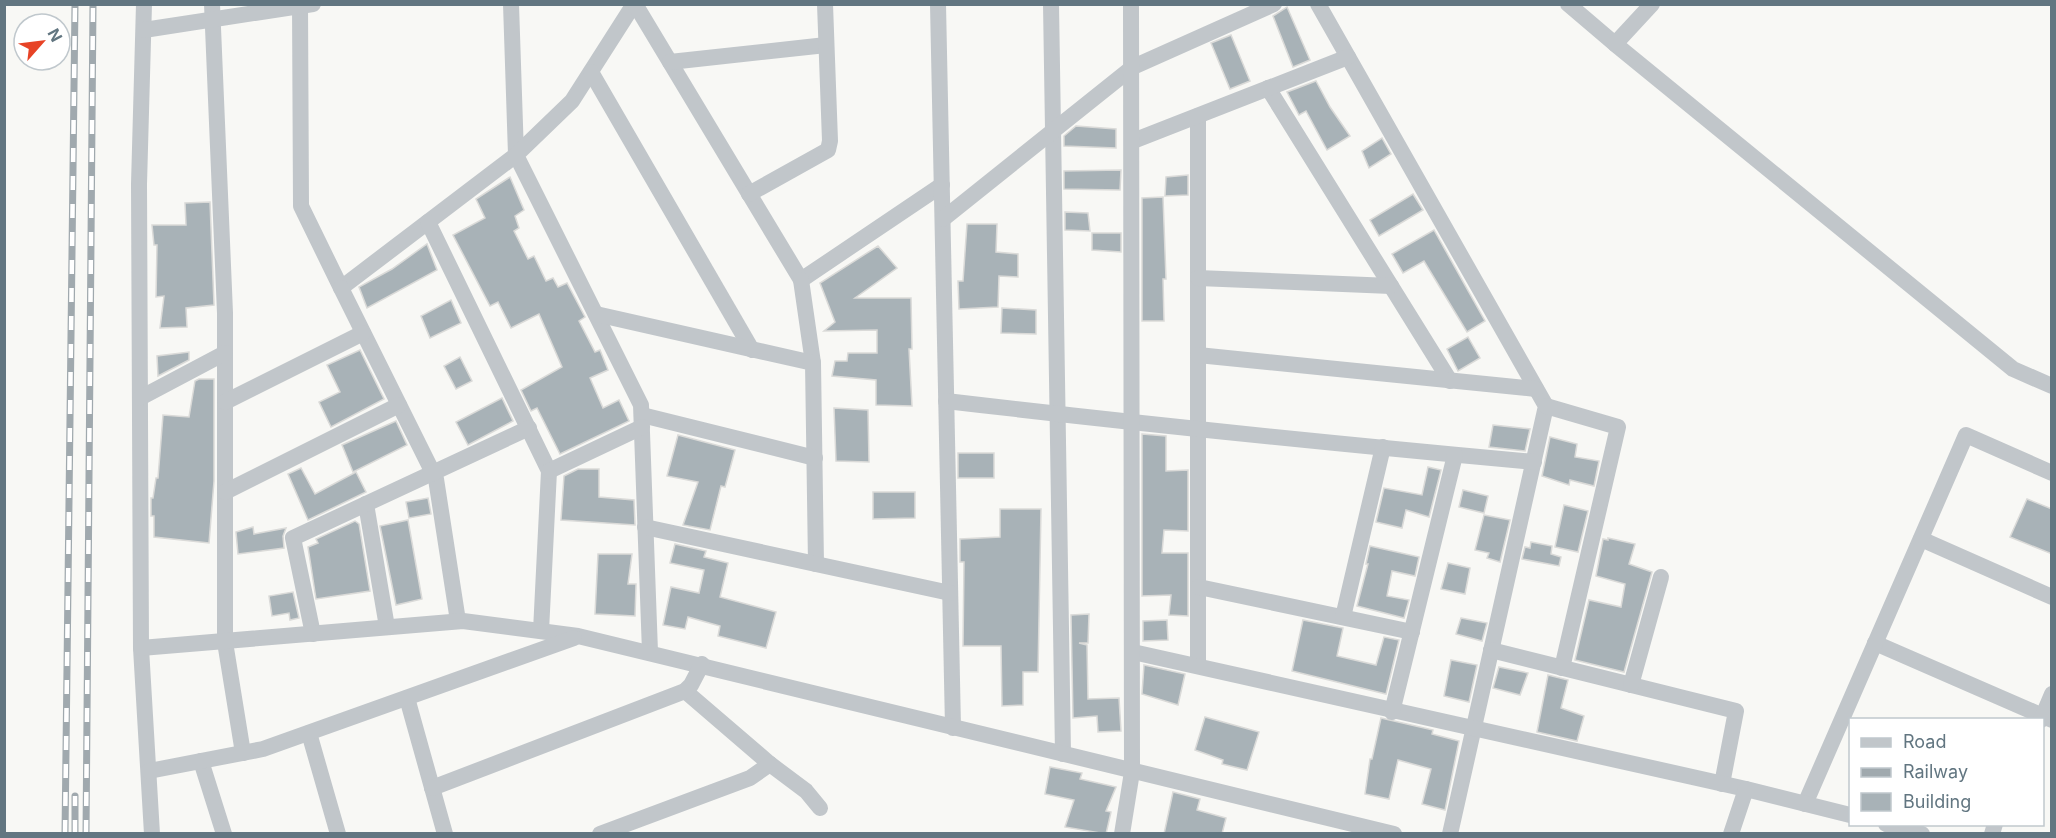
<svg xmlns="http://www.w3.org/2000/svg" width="2056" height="838" viewBox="0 0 2056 838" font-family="Inter,sans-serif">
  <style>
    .building { fill: #a8b2b7; stroke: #dadad8; stroke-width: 1.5 }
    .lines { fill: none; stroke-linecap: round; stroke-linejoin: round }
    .minor { stroke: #c1c6ca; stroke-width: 16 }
    .rail-casing { stroke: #a0a9ae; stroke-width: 7 }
    .rail { stroke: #fff; stroke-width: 4.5; stroke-dasharray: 14; stroke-linecap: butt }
  </style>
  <rect width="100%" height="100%" fill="#f8f8f5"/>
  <!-- building -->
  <g class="building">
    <polygon points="1287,7 1310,60 1293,67 1273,16"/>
    <polygon points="1231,35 1250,81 1230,89 1211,43"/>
    <polygon points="1316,81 1330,107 1350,136 1327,150 1306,111 1299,115 1287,92"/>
    <polygon points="1076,126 1116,129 1116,148 1064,146 1064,136"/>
    <polygon points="1382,138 1391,154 1369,168 1362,151"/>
    <polygon points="1121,170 1120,190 1064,189 1064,171"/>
    <polygon points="1188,175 1188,195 1165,196 1166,177"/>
    <polygon points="510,177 524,210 515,216 519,228 514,231 528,259 534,256 546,281 553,278 558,287 567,283 585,317 579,321 595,352 600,350 608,370 590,378 603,408 619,400 629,421 560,454 537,408 531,411 521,390 562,367 539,314 511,328 498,302 490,306 453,235 485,218 476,199"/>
    <polygon points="1413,194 1423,210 1379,236 1370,220"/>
    <polygon points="1163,197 1166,279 1163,279 1164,321 1142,321 1142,198"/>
    <polygon points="210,202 214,305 186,308 187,327 160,328 164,296 156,297 157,245 154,245 152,225 186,225 185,203"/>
    <polygon points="1065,212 1088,213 1090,231 1065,230"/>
    <polygon points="967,224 997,224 996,252 1018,254 1018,277 999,276 998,307 959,309 958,281 963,281"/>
    <polygon points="1434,230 1485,321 1467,332 1424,261 1403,273 1392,254"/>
    <polygon points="1092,233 1121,233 1121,252 1092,250"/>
    <polygon points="427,244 437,270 367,308 359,287 392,269"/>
    <polygon points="878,246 897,268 855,298 911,298 912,349 909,349 912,406 876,405 876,380 832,376 835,361 847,361 848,353 877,353 877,330 824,331 835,322 820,283"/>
    <polygon points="451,300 461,323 430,338 421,316"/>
    <polygon points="1002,308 1036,310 1036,334 1001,333"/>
    <polygon points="1468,337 1480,358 1458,371 1447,349"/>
    <polygon points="360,350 384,399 331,427 319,402 340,392 327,365"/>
    <polygon points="189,352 189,360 158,376 157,356"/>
    <polygon points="460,357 472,381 456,389 444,366"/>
    <polygon points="199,379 214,379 214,481 209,543 154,537 154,516 151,516 151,498 153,498 156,478 158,478 163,415 189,417 195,381"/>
    <polygon points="502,398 513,421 468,445 456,422"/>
    <polygon points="834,408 868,410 869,462 836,461"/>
    <polygon points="396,421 407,445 353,472 342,445"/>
    <polygon points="1493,425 1530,429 1525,451 1489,447"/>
    <polygon points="1142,434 1166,436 1166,471 1188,470 1188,531 1164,530 1162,553 1188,553 1188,616 1169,615 1171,595 1142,596"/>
    <polygon points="678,435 735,450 725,487 721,486 710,530 683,525 698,482 667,476"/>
    <polygon points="1550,437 1577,444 1575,457 1599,461 1594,486 1570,480 1569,485 1542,476"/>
    <rect x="958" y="453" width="36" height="25"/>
    <polygon points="1428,467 1441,470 1429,517 1406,510 1402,528 1376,522 1384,488 1422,495"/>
    <polygon points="301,468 315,494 356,472 366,492 308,520 288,474"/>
    <polygon points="578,469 599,469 599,497 634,500 635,525 561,520 564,476"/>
    <polygon points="1463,490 1488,496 1484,513 1459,507"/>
    <polygon points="873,492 915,492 915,518 873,519"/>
    <polygon points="428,498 431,514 409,518 406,502"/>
    <polygon points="2027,499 2052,509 2052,554 2010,537"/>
    <polygon points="1564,505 1588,511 1578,552 1555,547"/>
    <polygon points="1000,509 1041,509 1038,672 1023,672 1023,705 1002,706 1001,646 963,646 964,562 960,562 960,539 1000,537"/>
    <polygon points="1484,515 1510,520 1500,562 1487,558 1489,553 1475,550"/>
    <polygon points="408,520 422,599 396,605 380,526"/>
    <polygon points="355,521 359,524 370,591 316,599 308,547 318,543 316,539"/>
    <polygon points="253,527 254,534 286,528 283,536 284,548 238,554 236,532"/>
    <polygon points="1608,538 1635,544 1629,564 1652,572 1624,672 1575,660 1589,600 1621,607 1625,584 1596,576 1603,539 1608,540"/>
    <polygon points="1531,542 1552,546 1551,554 1561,557 1559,566 1522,559 1525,547 1530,548"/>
    <polygon points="675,544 706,551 704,557 728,563 720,597 776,612 766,648 718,636 720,626 688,617 685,629 663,625 671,587 699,593 704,570 670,563"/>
    <polygon points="1370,546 1419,557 1415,576 1392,571 1387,596 1409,600 1404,618 1357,606 1368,564 1366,564"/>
    <polygon points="598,554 632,554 628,584 636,584 635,616 595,614"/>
    <polygon points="1448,563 1470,568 1465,594 1441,589"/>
    <polygon points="293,592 299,618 290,620 289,613 272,616 269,596"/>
    <polygon points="1089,614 1088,643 1079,643 1087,645 1088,699 1119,698 1121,731 1098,732 1097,716 1073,718 1071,615"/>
    <polygon points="1461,618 1487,623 1482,641 1456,634"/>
    <polygon points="1167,620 1168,640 1143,641 1143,621"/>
    <polygon points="1303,620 1343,628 1337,656 1376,665 1384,637 1399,640 1386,694 1292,671"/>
    <polygon points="1451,660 1477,665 1469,702 1444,696"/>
    <polygon points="1144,665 1185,674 1178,705 1142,694"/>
    <polygon points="1499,667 1528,673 1520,695 1493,688"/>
    <polygon points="1548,675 1568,680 1561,708 1584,716 1577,741 1537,732"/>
    <polygon points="1205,717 1259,732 1247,770 1222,764 1223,760 1195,750"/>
    <polygon points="1381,718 1433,730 1432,734 1459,741 1445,810 1422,804 1431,769 1398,760 1389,799 1365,794 1370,759 1372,759"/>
    <polygon points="1050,767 1082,773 1080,779 1116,787 1106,811 1111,812 1106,834 1065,827 1074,800 1045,794"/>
    <polygon points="1173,792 1200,799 1197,810 1226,818 1222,834 1164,834"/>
  </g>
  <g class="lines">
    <!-- minor -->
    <g class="minor">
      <polyline points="144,4 139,184 141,648 152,834"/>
      <polyline points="212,4 225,313 225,642 243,753"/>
      <polyline points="300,4 301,206 341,288 516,155 511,4"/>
      <polyline points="634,4 572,101 516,155 641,405 650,652"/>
      <polyline points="635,4 801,280 942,185"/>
      <polyline points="938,4 953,728"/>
      <polyline points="1051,4 1063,754"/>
      <polyline points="1318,4 1546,406 1450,834"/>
      <polyline points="1568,4 1615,44"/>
      <polyline points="1652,4 1615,44 2013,369 2052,386"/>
      <polyline points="144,30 313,4"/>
      <polyline points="670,62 826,45"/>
      <polyline points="591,72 752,350"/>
      <polyline points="1268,88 1450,381"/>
      <polyline points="1198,116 1198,665"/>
      <polyline points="1133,141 1348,57"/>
      <polyline points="749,194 828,150 830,141 825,4"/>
      <polyline points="943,219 1133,67 1274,4"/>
      <polyline points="428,222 549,471 541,631"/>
      <polyline points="1198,278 1391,286"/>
      <polyline points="801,280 813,363"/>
      <polyline points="341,288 436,479 458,621"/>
      <polyline points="596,314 813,363 816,564"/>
      <polyline points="1198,355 1536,389"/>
      <polyline points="140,398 225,353"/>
      <path d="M 946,401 C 1142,424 1337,444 1534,462"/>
      <polyline points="225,402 363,333"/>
      <polyline points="1546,406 1618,427 1562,668"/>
      <polyline points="642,415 815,458"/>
      <polyline points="549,471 642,427"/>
      <polyline points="225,492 399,405"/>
      <polyline points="366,504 387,627"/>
      <polyline points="645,527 950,593"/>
      <polyline points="1921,539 2052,597"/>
      <polyline points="1199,587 1412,632"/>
      <polyline points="1343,617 1383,447"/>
      <polyline points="313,634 293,538 529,428"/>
      <polyline points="1875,643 2052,720"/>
      <polyline points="141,648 463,621 578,636 1394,834"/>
      <polyline points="1491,650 1736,711 1722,784"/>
      <polyline points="1133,652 1746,789"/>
      <polyline points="1631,685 1661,577"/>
      <polyline points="685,691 770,764 806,791 820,808"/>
      <polyline points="407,698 445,834"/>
      <polyline points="1392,712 1455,455"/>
      <polyline points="2041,720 2052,694"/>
      <polyline points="309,733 338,834"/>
      <polyline points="201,761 224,834"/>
      <polyline points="149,771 263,749 574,638"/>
      <polyline points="432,788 685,691 691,685 702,664"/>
      <polyline points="1805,804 1966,435 2052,473"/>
      <polyline points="1886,824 1922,834"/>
      <polyline points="600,834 750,778 770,764"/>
      <polyline points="1122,834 1132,772 1131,4"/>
      <polyline points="1731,834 1746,789 1850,815"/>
      <polyline points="1992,834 1995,824"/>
    </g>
    <defs>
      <g id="rail">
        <polyline points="65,834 75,4"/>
        <polyline points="75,834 75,796"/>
        <polyline points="86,834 93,4"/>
      </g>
    </defs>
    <!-- rail casing -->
    <use href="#rail" class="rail-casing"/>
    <!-- rail -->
    <use href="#rail" class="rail"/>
  </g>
  <!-- border -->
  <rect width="2056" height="838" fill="none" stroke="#627681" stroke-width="12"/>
  <!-- legend -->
  <rect x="1849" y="718" width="195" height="108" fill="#ffffff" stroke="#c0c8cd" stroke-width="1.5"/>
  <rect x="1861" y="738" width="30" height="9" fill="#c1c6ca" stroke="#c0c8cd" stroke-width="1.5"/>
  <text x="1903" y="748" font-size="18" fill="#627681">Road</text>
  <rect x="1861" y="768" width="30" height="9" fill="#a0a9ae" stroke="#c0c8cd" stroke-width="1.5"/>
  <text x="1903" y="778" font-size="18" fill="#627681">Railway</text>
  <rect x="1861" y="793" width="30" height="18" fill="#a8b2b7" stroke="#c0c8cd" stroke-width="1.5"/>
  <text x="1903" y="808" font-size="18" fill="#627681">Building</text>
  <!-- north arrow -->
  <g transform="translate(42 42) rotate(62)"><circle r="28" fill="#ffffff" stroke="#c0c8cd" stroke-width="1.5"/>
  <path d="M0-4.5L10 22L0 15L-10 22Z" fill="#e74326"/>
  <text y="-9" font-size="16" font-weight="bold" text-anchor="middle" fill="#627681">N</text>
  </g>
</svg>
